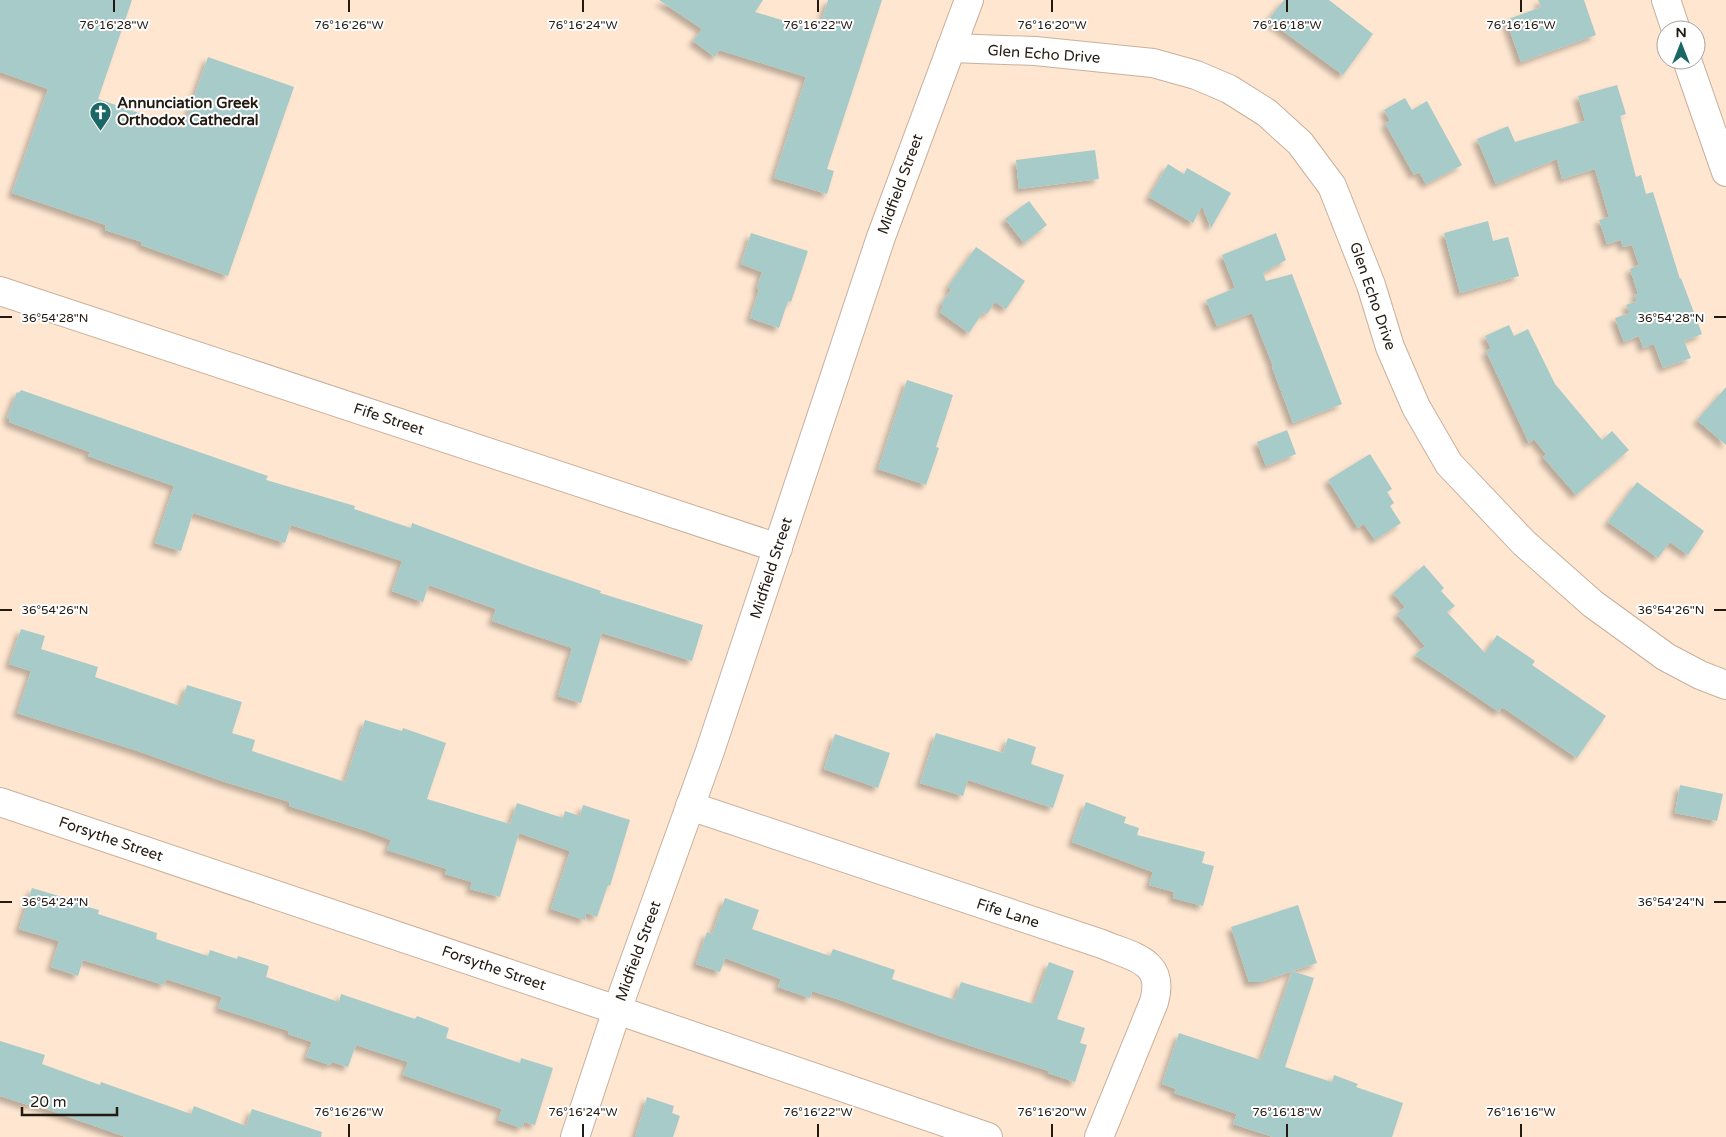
<svg xmlns="http://www.w3.org/2000/svg" width="1726" height="1137" viewBox="0 0 1726 1137" font-family="'Varela Round',sans-serif">
  <style>
    .building { fill: #a7cbc9; filter: url(#shadow) }
    .lines { fill: none; stroke-linecap: round; stroke-linejoin: round }
    .street-casing { stroke: #c8b09c; stroke-width: 30 }
    .street { stroke: #fff; stroke-width: 28 }
    .ticks { fill: none; stroke: #221911; stroke-width: 2 }
    .labels { text-anchor: middle; dominant-baseline: central; stroke-width: 4; stroke-linejoin: round; paint-order: stroke }
    .street-label { font-size: 15px; fill: #221911; stroke: #fff }
    .poi-label { font-size: 15px; font-weight: bold; fill: #221911; stroke: #fff; text-anchor: start }
    .ticks-label { font-size: 12px; text-anchor: middle; fill: #221911; stroke: #fff; stroke-width: 4; stroke-linejoin: round; paint-order: stroke }
  </style>
  <defs>
    <filter id="shadow"><feDropShadow dx="-4.5" dy="4.5" stdDeviation="2.5" flood-color="#0004"/></filter>
  </defs>
  <rect width="100%" height="100%" fill="#fee6d0"/>
  <!-- building -->
  <g class="building">
    <polygon points="0,0 132,0 98,99 183,128 208,57 294,87 228,276 141,245 142,242 105,230 106,225 12,193 48,89 0,72"/>
    <polygon points="659,0 763,0 755,12 818,31 828,0 882,0 827,169 834,171 827,194 774,178 806,77 719,50 715,57 693,41 702,29"/>
    <polygon points="1284,0 1329,0 1373,34 1343,75 1268,20"/>
    <polygon points="1538,0 1584,0 1596,35 1521,62 1506,20 1541,7"/>
    <polygon points="1617,85 1626,114 1620,116 1636,177 1641,175 1646,194 1653,192 1680,279 1681,278 1702,334 1684,341 1691,358 1663,368 1654,344 1643,348 1639,336 1624,342 1615,318 1630,313 1626,305 1637,301 1634,295 1638,294 1630,269 1639,265 1632,245 1623,247 1621,240 1607,244 1599,220 1609,217 1595,169 1562,179 1557,159 1496,184 1477,139 1508,126 1515,142 1585,121 1578,96"/>
    <polygon points="1405,98 1412,110 1427,101 1462,165 1426,184 1419,172 1414,175 1385,123 1390,121 1384,110"/>
    <polygon points="1095,150 1099,179 1019,189 1016,160"/>
    <polygon points="1168,164 1184,174 1187,168 1231,193 1211,228 1202,206 1193,223 1149,197"/>
    <polygon points="1029,201 1047,225 1024,243 1005,219"/>
    <polygon points="1488,221 1493,241 1508,237 1519,276 1460,293 1444,233"/>
    <polygon points="751,233 808,251 791,302 788,301 779,328 750,318 759,290 757,288 762,272 741,264"/>
    <polygon points="1276,233 1286,260 1263,273 1266,281 1292,274 1342,404 1293,423 1272,367 1273,366 1252,313 1217,326 1206,300 1235,288 1222,255"/>
    <polygon points="976,247 1025,281 1006,309 995,302 987,314 983,312 969,333 940,312 943,306 941,304 951,290 948,287"/>
    <polygon points="1509,325 1514,336 1528,329 1555,384 1602,440 1612,431 1629,450 1576,495 1543,457 1546,454 1534,439 1529,443 1486,351 1491,349 1485,336"/>
    <polygon points="907,380 953,395 936,447 939,448 926,485 878,469"/>
    <polygon points="1726,387 1726,445 1697,420"/>
    <polygon points="21,390 268,476 266,480 355,506 354,509 411,528 412,523 531,567 601,591 600,593 703,625 692,661 602,633 581,703 558,696 572,648 492,621 496,609 429,585 423,602 392,591 402,561 291,525 285,543 193,513 181,551 155,543 174,486 88,456 90,452 9,422 10,419 7,418 17,392 19,393"/>
    <polygon points="1287,430 1296,454 1266,466 1257,442"/>
    <polygon points="1370,454 1392,489 1387,492 1394,503 1390,506 1401,523 1375,540 1364,524 1358,528 1328,480"/>
    <polygon points="1637,482 1704,531 1688,555 1670,542 1658,558 1608,522"/>
    <polygon points="1424,565 1444,588 1441,591 1455,606 1447,612 1485,653 1497,635 1535,661 1532,665 1606,716 1577,758 1502,707 1499,712 1415,655 1425,646 1397,614 1405,607 1393,593"/>
    <polygon points="21,629 45,636 41,649 98,667 95,677 180,706 187,685 242,702 232,733 255,740 252,751 345,782 365,720 402,731 403,728 446,743 427,799 510,824 517,803 563,818 565,811 580,816 583,805 630,820 610,886 608,885 597,917 586,913 585,920 551,909 570,851 519,833 500,897 470,889 472,882 445,874 447,869 387,850 391,840 367,831 289,806 290,802 222,781 135,750 17,713 31,671 9,664"/>
    <polygon points="936,733 1003,753 1008,738 1036,747 1031,764 1064,775 1053,808 968,780 963,796 920,783"/>
    <polygon points="835,734 890,753 878,788 824,769"/>
    <polygon points="1680,785 1723,794 1717,821 1675,813"/>
    <polygon points="1086,802 1126,817 1124,823 1139,828 1137,835 1205,852 1202,863 1214,866 1203,906 1173,898 1174,892 1149,885 1153,872 1072,842"/>
    <polygon points="32,888 89,905 88,907 99,910 98,914 157,933 156,939 208,956 210,950 237,959 238,956 269,966 266,977 339,1002 341,994 415,1019 417,1016 449,1028 446,1038 520,1063 521,1058 553,1068 535,1125 524,1122 522,1128 498,1120 502,1109 403,1075 408,1062 356,1045 348,1067 332,1062 330,1065 306,1057 312,1042 288,1034 289,1031 218,1008 222,997 166,979 164,985 83,960 78,976 51,967 59,941 19,929"/>
    <polygon points="725,898 759,910 752,929 830,956 833,949 895,970 892,979 955,1000 961,982 1034,1004 1049,962 1074,971 1057,1019 1085,1028 1080,1043 1087,1045 1075,1082 1048,1073 1049,1071 943,1037 840,1000 812,991 810,998 778,987 781,979 725,958 720,972 696,964 707,932 712,934"/>
    <polygon points="1298,905 1317,963 1260,982 1249,982 1231,927"/>
    <polygon points="1292,971 1314,978 1285,1067 1332,1082 1334,1075 1358,1084 1356,1087 1403,1103 1392,1137 1273,1137 1233,1124 1237,1114 1174,1093 1176,1089 1162,1084 1179,1033 1261,1060"/>
    <polygon points="0,1041 45,1055 42,1064 100,1085 101,1082 191,1114 194,1106 246,1126 252,1109 322,1132 321,1137 126,1137 29,1103 28,1105 0,1096"/>
    <polygon points="647,1097 674,1106 672,1113 680,1116 673,1137 635,1137"/>
  </g>
  <g class="lines">
    <defs>
      <g id="street">
        <polyline points="1666,0 1676,30"/>
        <polyline points="951,48 1035,51 1153,63 1196,75 1229,89 1267,113 1300,143 1332,186 1371,285 1390,347 1416,407 1449,464 1524,543 1593,604 1666,657 1700,675 1726,685"/>
        <polyline points="1687,60 1726,172"/>
        <polyline points="0,291 778,548"/>
        <polyline points="0,802 617,1010 988,1137"/>
        <path d="M 690,806 L 1102,944 C 1132,957 1166,960 1154,1002 L 1099,1137"/>
        <polyline points="575,1137 617,1010 710,751 881,237 969,0"/>
      </g>
    </defs>
    <!-- street casing -->
    <use href="#street" class="street-casing"/>
    <!-- street -->
    <use href="#street" class="street"/>
  </g>
  <!-- ticks -->
  <path class="ticks" d="M 114,0 L 114,12M 349,0 L 349,12M 583,0 L 583,12M 818,0 L 818,12M 1052,0 L 1052,12M 1287,0 L 1287,12M 1521,0 L 1521,12M 0,317 L 12,317M 1714,317 L 1726,317M 0,610 L 12,610M 1714,610 L 1726,610M 0,902 L 12,902M 1714,902 L 1726,902M 349,1124 L 349,1137M 583,1124 L 583,1137M 818,1124 L 818,1137M 1052,1124 L 1052,1137M 1287,1124 L 1287,1137M 1521,1124 L 1521,1137"/>
  <!-- icons -->
  <defs>
    <symbol id="church-pin" viewBox="-11 -11 22 30"><path d="M0 17L-7.5 6A9.5 9.5 0 1 1 7.5 6Z" fill="#1a6765" stroke="#fff"/><path d="M-1.2-6h2.4v3.5h3.3v2.4h-3.3V6h-2.4V-.1h-3.3v-2.4h3.3Z" fill="#fff"/></symbol>
  </defs>
  <g fill-rule="evenodd">
    <use href="#church-pin" x="88" y="100" width="25" height="34"/>
  </g>
  <g class="labels">
    <!-- street labels -->
    <g class="street-label">
      <text transform="translate(1044 54) rotate(4)">Glen Echo Drive</text>
      <text transform="translate(900 184) rotate(-70)">Midfield Street</text>
      <text transform="translate(1373 296) rotate(71)">Glen Echo Drive</text>
      <text transform="translate(389 419) rotate(18)">Fife Street</text>
      <text transform="translate(771 568) rotate(-72)">Midfield Street</text>
      <text transform="translate(111 839) rotate(19)">Forsythe Street</text>
      <text transform="translate(1008 913) rotate(18)">Fife Lane</text>
      <text transform="translate(638 951) rotate(-70)">Midfield Street</text>
      <text transform="translate(494 968) rotate(19)">Forsythe Street</text>
    </g>
    <!-- poi labels -->
    <g class="poi-label">
      <text x="117" y="103">Annunciation Greek<tspan x="117" dy="17">Orthodox Cathedral</tspan></text>
    </g>
  </g>
  <g class="ticks-label">
    <text x="114" y="29">76°16'28"W</text>
    <text x="349" y="29">76°16'26"W</text>
    <text x="583" y="29">76°16'24"W</text>
    <text x="818" y="29">76°16'22"W</text>
    <text x="1052" y="29">76°16'20"W</text>
    <text x="1287" y="29">76°16'18"W</text>
    <text x="1521" y="29">76°16'16"W</text>
    <text x="55" y="322">36°54'28"N</text>
    <text x="1671" y="322">36°54'28"N</text>
    <text x="55" y="614">36°54'26"N</text>
    <text x="1671" y="614">36°54'26"N</text>
    <text x="55" y="906">36°54'24"N</text>
    <text x="1671" y="906">36°54'24"N</text>
    <text x="349" y="1116">76°16'26"W</text>
    <text x="583" y="1116">76°16'24"W</text>
    <text x="818" y="1116">76°16'22"W</text>
    <text x="1052" y="1116">76°16'20"W</text>
    <text x="1287" y="1116">76°16'18"W</text>
    <text x="1521" y="1116">76°16'16"W</text>
  </g>
  <!-- north arrow -->
  <g transform="translate(1681 45)"><circle r="24" fill="#ffffff" stroke="#a7a3a0"/>
  <path d="M0-4L9 19L0 12L-9 19Z" fill="#1a6765"/>
  <text y="-8" font-size="14" font-weight="bold" text-anchor="middle" fill="#221911">N</text>
  </g>
  <!-- scale -->
  <path d="M22 1107v8h95v-8" fill="none" stroke="#221911" stroke-width="2.5"/>
  <text x="30" y="1107" font-size="15" fill="#221911" stroke="#ffffff" stroke-width="4" paint-order="stroke">20 m</text>
</svg>
